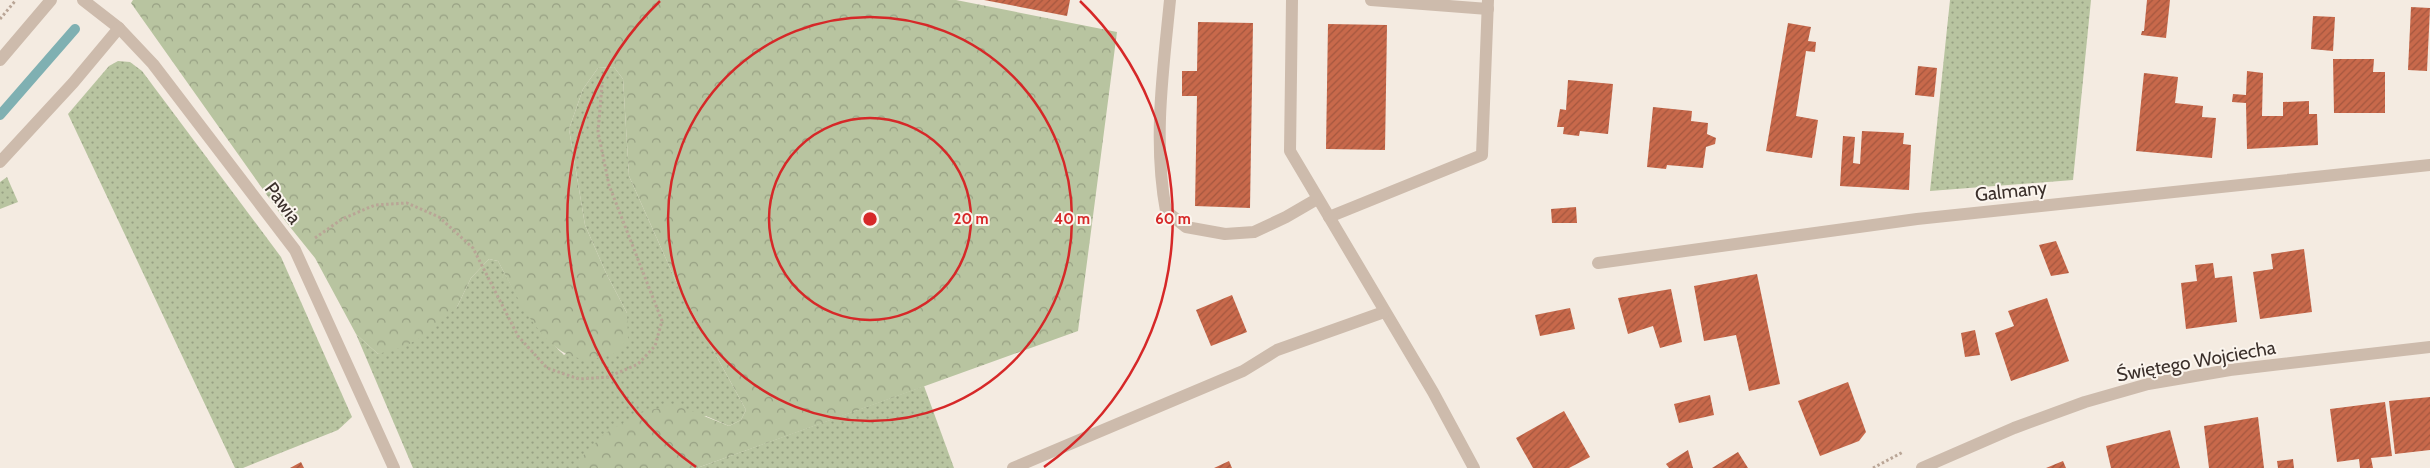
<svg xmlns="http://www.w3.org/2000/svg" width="2430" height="468" viewBox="0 0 2430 468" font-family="Cabin,sans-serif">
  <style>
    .grass { fill: url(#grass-dots) }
    .forest { fill: url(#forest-crowns) }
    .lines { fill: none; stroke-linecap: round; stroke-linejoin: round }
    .stream { stroke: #7fb0b2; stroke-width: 10 }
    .building { fill: url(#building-hatch) }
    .path { stroke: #b9a596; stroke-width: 3; stroke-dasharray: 2.5 2.5; stroke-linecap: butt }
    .minor { stroke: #cdbbac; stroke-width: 12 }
    .ring { fill: none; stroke: #d62828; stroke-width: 2.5 }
    .labels { text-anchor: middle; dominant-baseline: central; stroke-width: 4; stroke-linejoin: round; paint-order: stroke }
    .street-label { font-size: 19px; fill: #3b302b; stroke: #fbf5ee }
    .centre { fill: #d62828; stroke: #fbf5ee; stroke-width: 2.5 }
    .ring-label { font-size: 15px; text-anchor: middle; font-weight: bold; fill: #d62828; stroke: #fbf5ee; stroke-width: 4; stroke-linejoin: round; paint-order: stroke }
  </style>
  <defs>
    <pattern id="grass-dots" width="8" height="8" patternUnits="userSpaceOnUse" patternTransform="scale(1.25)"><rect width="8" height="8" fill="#b8c4a0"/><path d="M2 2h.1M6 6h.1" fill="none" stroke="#97a083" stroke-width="1.8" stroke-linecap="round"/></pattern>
    <pattern id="forest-crowns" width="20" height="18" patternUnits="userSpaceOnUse" patternTransform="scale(1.25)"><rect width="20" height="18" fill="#b8c4a0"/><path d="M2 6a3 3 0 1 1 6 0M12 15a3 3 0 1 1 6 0" fill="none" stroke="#97a083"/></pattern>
    <pattern id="building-hatch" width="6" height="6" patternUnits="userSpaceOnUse" patternTransform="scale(1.25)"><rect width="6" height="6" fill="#c8694b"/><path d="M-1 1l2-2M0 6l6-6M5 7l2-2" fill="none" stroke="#a4573f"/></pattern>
  </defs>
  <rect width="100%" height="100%" fill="#f4ebe1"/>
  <!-- grass -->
  <g class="grass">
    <polygon points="1950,0 2091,0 2073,180 1930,191"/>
    <polygon points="118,61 130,62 142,71 281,257 352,417 338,430 243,468 235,468 68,114 109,66"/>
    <path d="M 614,67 L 623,79 L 629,176 L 679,288 L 746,410 L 741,420 L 729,426 L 706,416 L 579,460 L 579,468 L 413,468 L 356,334 L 378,354 L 457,307 L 471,278 L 489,259 L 498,261 C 519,300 532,324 564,355 L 627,313 L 606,273 L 585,225 L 569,129 L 583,89 L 598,68 Z"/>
    <polygon points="7,177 18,202 0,209 0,182"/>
    <polygon points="924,386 954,468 697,468"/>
  </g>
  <!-- forest -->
  <path class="forest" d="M 133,0 L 956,0 L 1117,32 L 1078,331 L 697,468 L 579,468 L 579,460 L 604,434 L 640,413 L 674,404 L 729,426 L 741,420 L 746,410 L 679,288 L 629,176 L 623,79 L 614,67 L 598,68 L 583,89 L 569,129 L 585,225 L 606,273 L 627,313 L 628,339 C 624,343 620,349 615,353 C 610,356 602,357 597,358 C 548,369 517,296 498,261 L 489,259 L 471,278 L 457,307 L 430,332 L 404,347 L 378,354 L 356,334 L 315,258 L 286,222 L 131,3 Z"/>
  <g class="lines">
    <!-- stream -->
    <polyline class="stream" points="0,115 75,29"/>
  </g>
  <!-- building -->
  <g class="building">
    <polygon points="984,0 1070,0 1067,16"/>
    <polygon points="2147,0 2170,0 2166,38 2141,35 2142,31 2144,31"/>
    <polygon points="2411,7 2430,8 2427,71 2408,70"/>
    <polygon points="2313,16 2335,17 2333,51 2311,49"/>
    <polygon points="1198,22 1253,23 1250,208 1195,206 1197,96 1182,96 1182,71 1197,71"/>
    <polygon points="1788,23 1811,27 1808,41 1816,42 1815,52 1806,51 1796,116 1818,120 1812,158 1766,151"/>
    <polygon points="1328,24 1387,25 1385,150 1326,149"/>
    <polygon points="2333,59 2374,59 2373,72 2385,72 2385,113 2334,113"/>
    <polygon points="1918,66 1937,68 1934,97 1915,95"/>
    <polygon points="2247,71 2263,73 2262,116 2283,116 2283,102 2309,101 2309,114 2317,114 2318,145 2247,149 2246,103 2232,102 2233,94 2246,95"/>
    <polygon points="2144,73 2178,77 2175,103 2203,106 2202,117 2216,118 2212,158 2136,151"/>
    <polygon points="1568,80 1613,84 1608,134 1580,131 1579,136 1563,134 1564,127 1557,127 1560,109 1566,110"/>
    <polygon points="1653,107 1692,111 1691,121 1708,123 1707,134 1716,138 1715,144 1706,147 1703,168 1667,165 1666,169 1647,167"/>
    <polygon points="1862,131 1904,133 1903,144 1911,145 1909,190 1840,186 1843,136 1855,137 1853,163 1860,164"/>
    <polygon points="1576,207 1577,223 1552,223 1551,209"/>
    <polygon points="2056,241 2069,273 2051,276 2039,245"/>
    <polygon points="2304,249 2312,312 2260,319 2253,272 2273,269 2271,254"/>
    <polygon points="2213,263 2215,278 2232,276 2237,322 2186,329 2181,283 2197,281 2195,265"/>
    <polygon points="1757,274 1780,384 1749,391 1736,335 1704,341 1694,286"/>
    <polygon points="1671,289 1682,342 1660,348 1653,326 1628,334 1618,298"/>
    <polygon points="1232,295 1247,332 1211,346 1196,310"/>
    <polygon points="2047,298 2069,361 2011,381 1995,333 2014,326 2008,311"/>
    <polygon points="1570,308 1575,329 1540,336 1535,315"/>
    <polygon points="1975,330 1980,355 1965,357 1961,333"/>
    <polygon points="1848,382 1866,432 1859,441 1820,456 1798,401"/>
    <polygon points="1710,395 1714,415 1679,423 1674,404"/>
    <polygon points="2430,397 2430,450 2395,454 2389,401"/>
    <polygon points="2385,402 2392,456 2371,458 2373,468 2360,468 2359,459 2337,462 2330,409"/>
    <polygon points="1564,411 1590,457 1569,468 1533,468 1516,438"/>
    <polygon points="2258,417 2264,468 2209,468 2204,426"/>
    <polygon points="2170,430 2180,468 2111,468 2106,446"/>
    <polygon points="1688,450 1693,468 1669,468 1666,464"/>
    <polygon points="1738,452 1748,468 1712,468"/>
    <polygon points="2293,459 2294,468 2278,468 2277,461"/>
    <polygon points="1229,461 1232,468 1214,468"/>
    <polygon points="2063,461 2066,468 2046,468"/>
    <polygon points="301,462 304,468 290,468"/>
  </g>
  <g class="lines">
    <!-- path -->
    <g class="path">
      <polyline points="0,19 16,0"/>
      <polyline points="315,238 342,219 375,205 407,203 439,217 473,248 518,336 547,368 579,379 608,377 638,364 655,346 662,321 609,185 598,132 602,85"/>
      <polyline points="1873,468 1903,452"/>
    </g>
    <!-- minor -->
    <g class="minor">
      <polyline points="83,0 119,28 153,64 295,250 394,468"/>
      <path d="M 1170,0 C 1163,71 1153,141 1166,211 L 1186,227 L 1225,234 L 1254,232 L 1286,217 L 1317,199"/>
      <polyline points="1292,0 1290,151 1433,392 1474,468"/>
      <polyline points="1371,0 1488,9"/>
      <polyline points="0,60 51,0"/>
      <polyline points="0,162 73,83 119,28"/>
      <polyline points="1329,217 1482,155 1488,0"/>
      <polyline points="1598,263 1917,219 2430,165"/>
      <polyline points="1013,468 1243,371 1277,350 1384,312"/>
      <polyline points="1922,468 2014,428 2085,402 2148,384 2230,370 2430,347"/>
    </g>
  </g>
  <!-- distance rings -->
  <g class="ring">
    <circle cx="870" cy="219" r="101"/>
    <circle cx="870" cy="219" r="202"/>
    <path d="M696 467A303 303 0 0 1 660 1M1080 1A303 303 0 0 1 1044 467"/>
  </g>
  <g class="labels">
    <!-- street labels -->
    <g class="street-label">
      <text transform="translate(2011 191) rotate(-6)">Galmany</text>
      <text transform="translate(283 203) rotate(53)">Pawia</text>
      <text transform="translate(2196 361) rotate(-10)">Świętego Wojciecha</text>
    </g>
  </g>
  <circle cx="870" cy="219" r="8" class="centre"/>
  <g class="ring-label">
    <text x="971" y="224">20 m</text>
    <text x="1072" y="224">40 m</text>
    <text x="1173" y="224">60 m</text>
  </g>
</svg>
